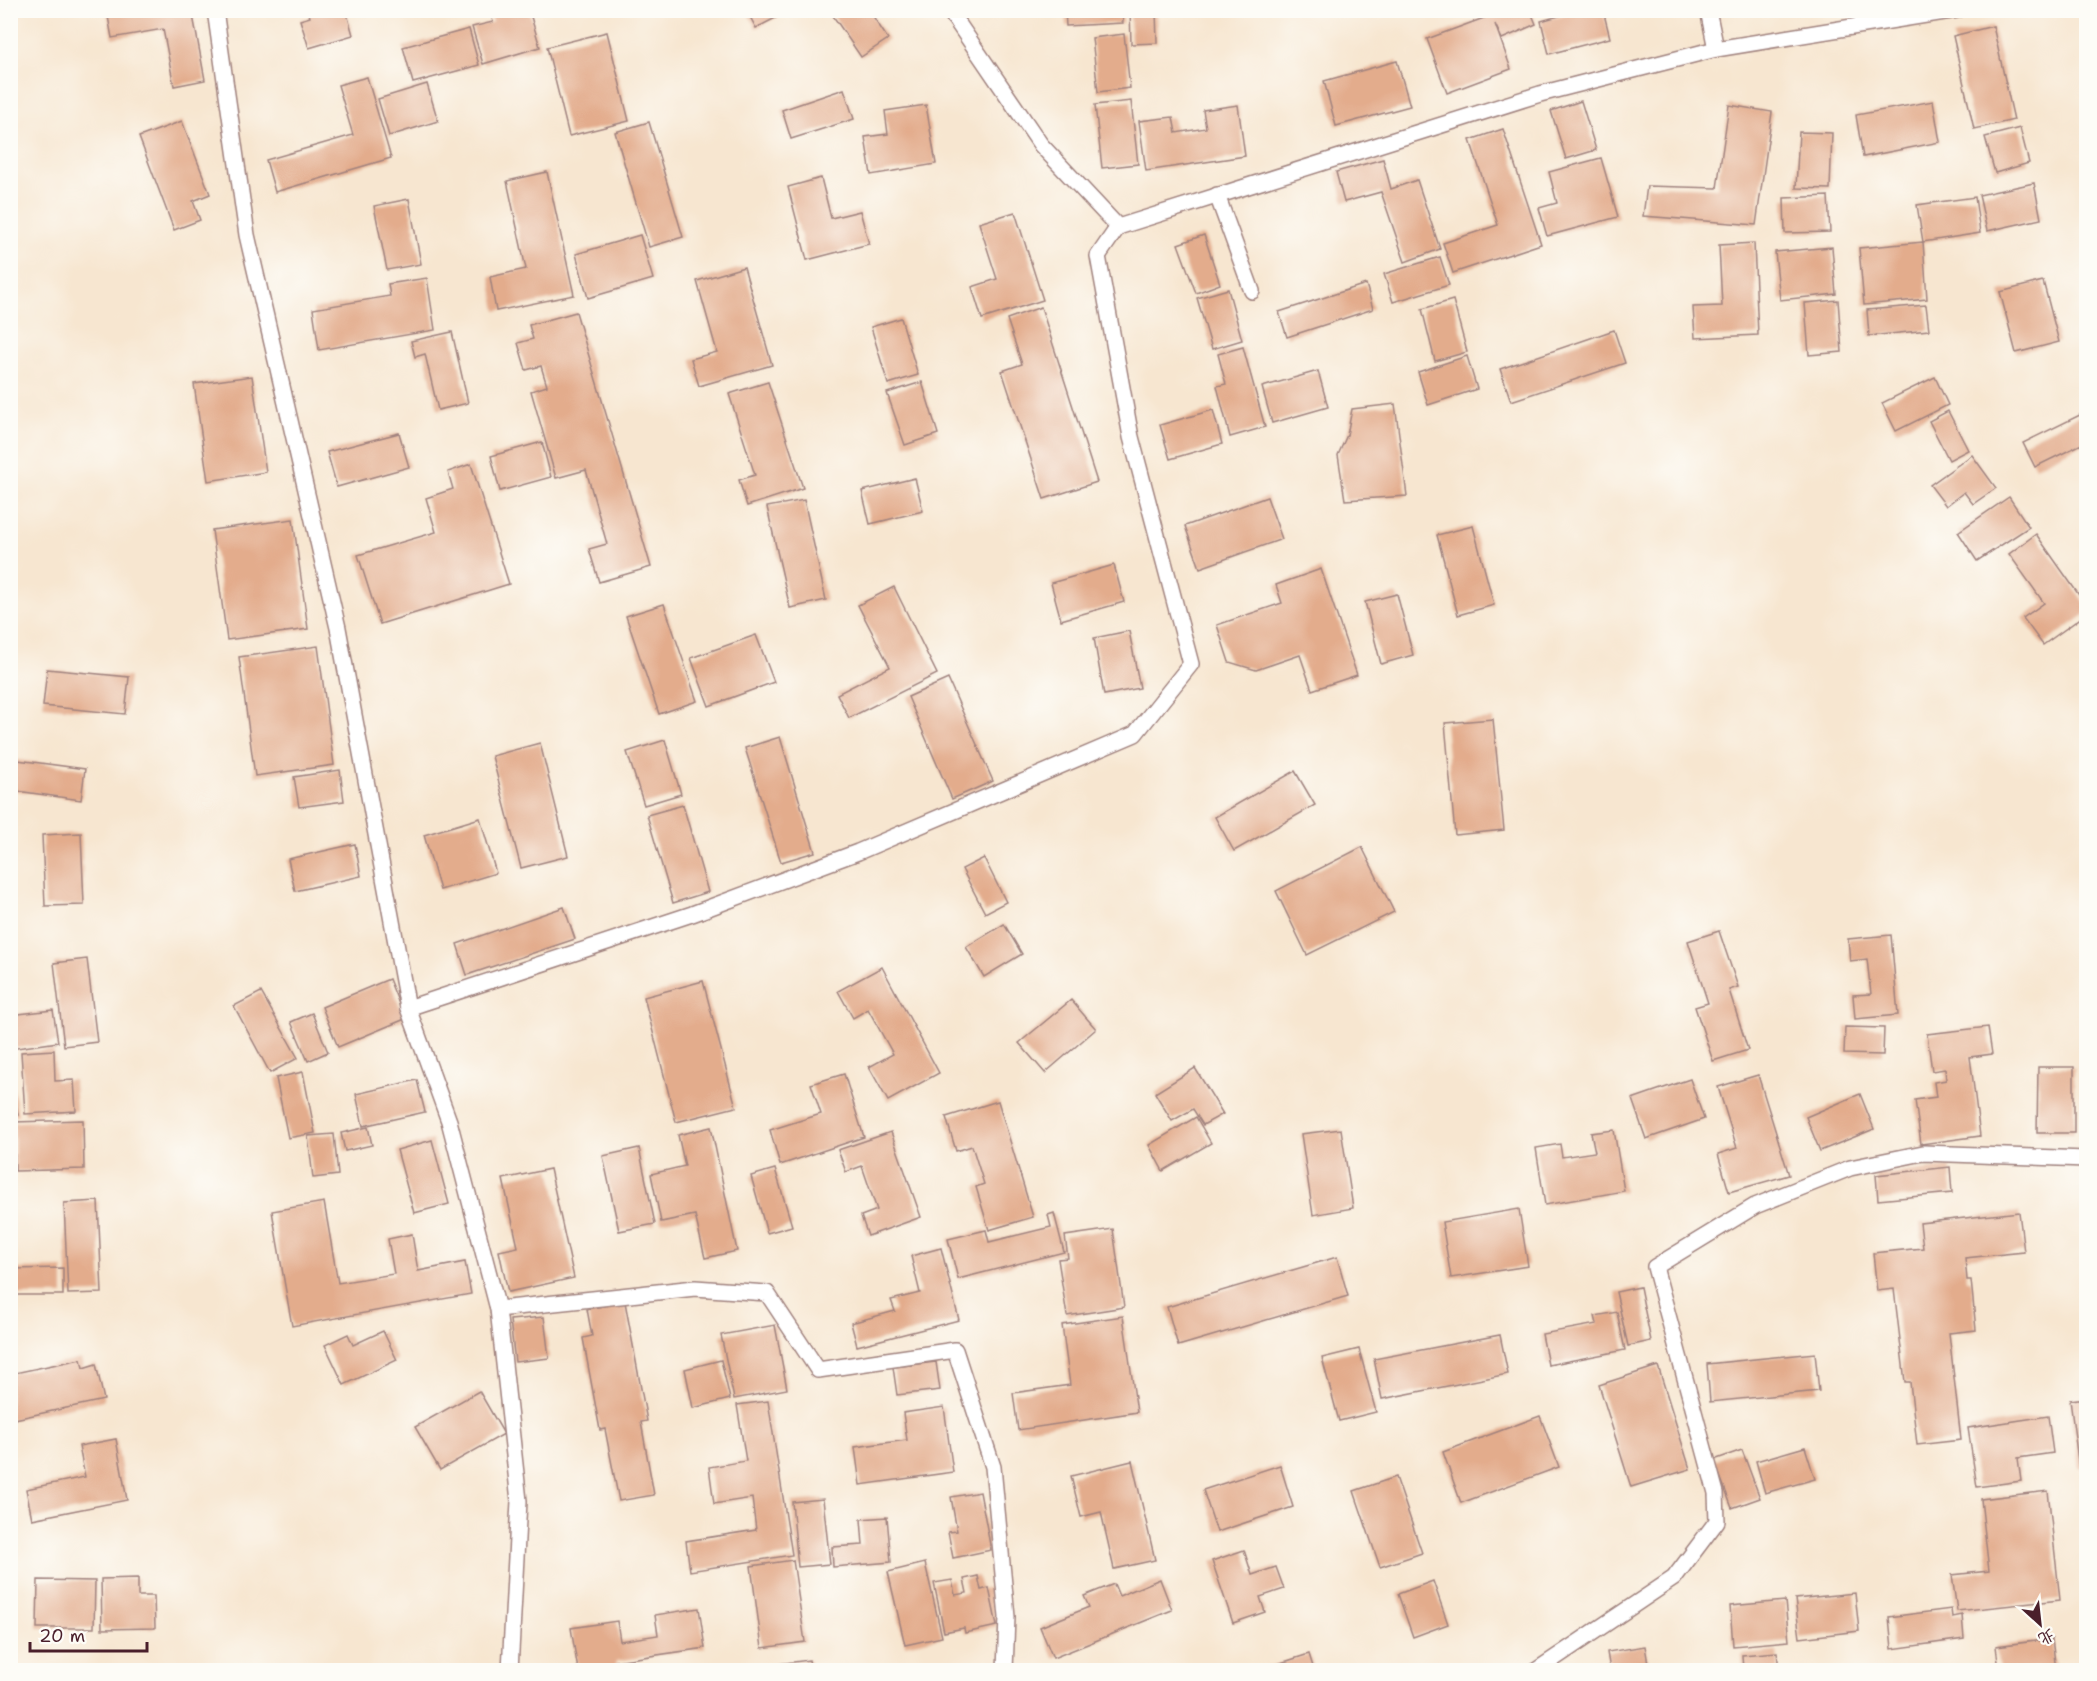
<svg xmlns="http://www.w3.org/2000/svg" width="2097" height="1681" viewBox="0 0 2097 1681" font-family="'Shantell Sans','LXGW WenKai TC',sans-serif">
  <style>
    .building { fill: #e3ac8c }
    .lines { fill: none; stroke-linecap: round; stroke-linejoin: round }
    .service-casing { stroke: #a0827e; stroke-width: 18 }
    .service { stroke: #fff; stroke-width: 15 }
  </style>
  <rect width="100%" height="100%" fill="#fdfcf7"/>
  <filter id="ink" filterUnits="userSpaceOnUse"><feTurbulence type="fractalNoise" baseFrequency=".0167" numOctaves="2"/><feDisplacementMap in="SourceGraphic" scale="12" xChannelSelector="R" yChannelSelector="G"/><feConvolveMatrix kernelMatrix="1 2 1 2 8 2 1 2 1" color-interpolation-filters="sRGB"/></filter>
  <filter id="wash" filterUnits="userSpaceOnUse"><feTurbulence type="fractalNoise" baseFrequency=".008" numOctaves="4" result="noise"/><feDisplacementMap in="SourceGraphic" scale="24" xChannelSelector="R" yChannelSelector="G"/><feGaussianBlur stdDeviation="1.35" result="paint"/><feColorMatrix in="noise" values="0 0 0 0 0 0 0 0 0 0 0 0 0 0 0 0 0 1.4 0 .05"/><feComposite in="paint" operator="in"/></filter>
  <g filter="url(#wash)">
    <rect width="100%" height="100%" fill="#f7e6d0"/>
    <g id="blocks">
      <!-- building -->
      <g class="building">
        <polygon points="112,10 192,10 205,80 174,86 163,29 112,38 107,11"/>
        <polygon points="308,10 346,10 353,35 309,48 300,20 310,17"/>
        <polygon points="490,10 529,10 540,47 483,64 472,27 493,22"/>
        <polygon points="749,10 791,10 756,28 747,11"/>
        <polygon points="829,10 869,10 888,39 861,57"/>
        <polygon points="1065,10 1122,10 1123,23 1066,26"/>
        <polygon points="1130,10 1156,10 1157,43 1131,44"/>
        <polygon points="1490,10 1536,10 1531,12 1536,24 1502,39 1495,24 1511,69 1447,93 1427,39 1492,15"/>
        <polygon points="1580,10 1603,10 1610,38 1549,54 1541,21"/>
        <polygon points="1993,26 2014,120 1974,129 1953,36"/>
        <polygon points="469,29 479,65 413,83 403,47"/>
        <polygon points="607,32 629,121 569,136 547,47"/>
        <polygon points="1124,34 1130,88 1098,92 1092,38"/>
        <polygon points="1397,61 1410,106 1336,126 1324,81"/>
        <polygon points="367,77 391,158 275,192 266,160 353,135 338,85"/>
        <polygon points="427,84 438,121 389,136 378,99"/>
        <polygon points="844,89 854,119 791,139 782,110"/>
        <polygon points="1131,101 1138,164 1102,168 1095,105"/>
        <polygon points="1581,101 1596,150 1566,159 1551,111"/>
        <polygon points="1933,101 1940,142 1863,157 1856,115"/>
        <polygon points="926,105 936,164 871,175 865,137 888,134 885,111"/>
        <polygon points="1238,105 1245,156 1146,171 1139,121 1173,117 1176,133 1206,128 1203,110"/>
        <polygon points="1729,105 1772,112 1756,225 1643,216 1647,186 1717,188"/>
        <polygon points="182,121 210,194 193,201 200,220 174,230 139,137"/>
        <polygon points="649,122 683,237 649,247 615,132"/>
        <polygon points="2020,128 2029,163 1995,173 1985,137"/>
        <polygon points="1503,129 1541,244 1453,273 1443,243 1498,225 1470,140"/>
        <polygon points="1799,132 1832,133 1830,189 1796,188"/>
        <polygon points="1601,158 1618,217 1547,236 1539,208 1557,203 1549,172"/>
        <polygon points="1383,159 1391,189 1417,180 1440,249 1405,262 1381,192 1344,202 1336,172"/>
        <polygon points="547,172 574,295 496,311 490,277 526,269 507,181"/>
        <polygon points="821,178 831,218 860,211 869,244 807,260 788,187"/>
        <polygon points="2034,183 2041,219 1987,231 1979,195"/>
        <polygon points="1828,196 1830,232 1785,233 1784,198"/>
        <polygon points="1975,197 1980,233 1923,242 1917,205"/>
        <polygon points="409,199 421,264 387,270 374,206"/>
        <polygon points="1015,212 1043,300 982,319 972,287 997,279 979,223"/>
        <polygon points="640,235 653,279 588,298 576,254"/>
        <polygon points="1204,235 1220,284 1196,293 1178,244"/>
        <polygon points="1923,242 1927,299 1864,305 1859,248"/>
        <polygon points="1754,243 1758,335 1695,338 1693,307 1722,306 1719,245"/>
        <polygon points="1832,247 1836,294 1780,300 1775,252"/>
        <polygon points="1440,257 1449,285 1393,302 1384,274"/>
        <polygon points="744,267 772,365 699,386 691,359 717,352 697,281"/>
        <polygon points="427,278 435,330 319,350 313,309 390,296 388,284"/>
        <polygon points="2043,281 2059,342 2016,353 2000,292"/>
        <polygon points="1366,284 1373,309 1287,337 1279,312"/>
        <polygon points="1228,289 1242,340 1212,349 1197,298"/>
        <polygon points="1453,300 1467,352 1435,361 1422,309"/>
        <polygon points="1838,300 1842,352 1809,355 1805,303"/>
        <polygon points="1926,305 1929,330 1869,336 1867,310"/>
        <polygon points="1041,307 1097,482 1044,499 1002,371 1022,364 1007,319"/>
        <polygon points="576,312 651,567 599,582 589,549 607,544 586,470 556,478 531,391 547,386 541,366 526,370 518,343 533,339 529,325"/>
        <polygon points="901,318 918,375 888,384 871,327"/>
        <polygon points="1614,330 1625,363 1511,401 1500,369"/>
        <polygon points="452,332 468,403 438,410 425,354 415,357 411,341"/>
        <polygon points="1243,347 1265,427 1230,437 1217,386 1226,384 1218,354"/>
        <polygon points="1467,356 1477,389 1428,405 1418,372"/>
        <polygon points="1318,371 1328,407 1272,423 1262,387"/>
        <polygon points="252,376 266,472 208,481 194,384"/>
        <polygon points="1935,377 1948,405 1896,431 1882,403"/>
        <polygon points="768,382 803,488 747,506 739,480 755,475 729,394"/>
        <polygon points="922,382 938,434 905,445 887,393"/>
        <polygon points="1395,404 1407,496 1345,500 1338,455 1347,435 1352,409"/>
        <polygon points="1213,410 1222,444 1170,459 1160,425"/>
        <polygon points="1948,411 1968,450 1949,460 1929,421"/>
        <polygon points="2086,412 2086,442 2035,467 2023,443"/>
        <polygon points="399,433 409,467 337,487 327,452"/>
        <polygon points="542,442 551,477 500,491 491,456"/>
        <polygon points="1972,455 1996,488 1973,504 1964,492 1946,506 1930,485"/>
        <polygon points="471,464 509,584 380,624 358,555 436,532 426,498 453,489 448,472"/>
        <polygon points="915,478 923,511 870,524 862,491"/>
        <polygon points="1267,497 1282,539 1200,568 1185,526"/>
        <polygon points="2009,497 2029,527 1977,561 1958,532"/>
        <polygon points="804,500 826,600 790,608 767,507"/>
        <polygon points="293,519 308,629 227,640 212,530"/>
        <polygon points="1473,526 1494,605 1458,615 1437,535"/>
        <polygon points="2036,534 2086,605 2086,614 2043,645 2023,618 2044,603 2009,554"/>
        <polygon points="1114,565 1124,602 1061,620 1051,583"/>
        <polygon points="1321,569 1357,675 1312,690 1300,655 1256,670 1229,662 1217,625 1282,603 1276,585"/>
        <polygon points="894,587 937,674 849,718 837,694 890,667 858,605"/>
        <polygon points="1397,594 1413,655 1381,664 1365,602"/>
        <polygon points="664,604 697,701 659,714 626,616"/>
        <polygon points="1129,631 1140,688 1104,695 1094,638"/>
        <polygon points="756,635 774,682 709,706 691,658"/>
        <polygon points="318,646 334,765 255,776 239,657"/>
        <polygon points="47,669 129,677 125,714 43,706"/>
        <polygon points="948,679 993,781 952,799 908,697"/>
        <polygon points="1493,719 1504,830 1455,835 1445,723"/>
        <polygon points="780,737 815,852 781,862 745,748"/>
        <polygon points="665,740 681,794 644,805 627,752"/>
        <polygon points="540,743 568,856 521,868 492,756"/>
        <polygon points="10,759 85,769 81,800 10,790"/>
        <polygon points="340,770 344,801 299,807 294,777"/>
        <polygon points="1295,771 1315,805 1234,851 1215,817"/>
        <polygon points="683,805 708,892 673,903 647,815"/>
        <polygon points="480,818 496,873 440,890 424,835"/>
        <polygon points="81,833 84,905 45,906 42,835"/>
        <polygon points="355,844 361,876 295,891 288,859"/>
        <polygon points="1362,847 1394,912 1307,955 1276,891"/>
        <polygon points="984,858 1006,902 985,913 962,869"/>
        <polygon points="564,907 575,939 467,975 457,944"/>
        <polygon points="1004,924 1022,954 984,977 966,947"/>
        <polygon points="1719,931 1738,987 1729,990 1748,1050 1713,1061 1695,1007 1708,1003 1688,941"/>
        <polygon points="1891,935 1898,1015 1855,1019 1853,995 1871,994 1867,959 1850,961 1848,939"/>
        <polygon points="87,959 97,1042 64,1046 54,963"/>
        <polygon points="882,967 939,1073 888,1101 869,1067 893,1054 868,1009 853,1018 838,991"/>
        <polygon points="389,979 405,1019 338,1047 322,1007"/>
        <polygon points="703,981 736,1107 676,1122 644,997"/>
        <polygon points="261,992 298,1058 270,1073 234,1006"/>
        <polygon points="1071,1000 1096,1029 1045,1073 1019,1043"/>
        <polygon points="53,1010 58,1042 10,1049 10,1015"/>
        <polygon points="312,1013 328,1052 308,1061 291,1022"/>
        <polygon points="1845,1027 1884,1028 1883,1055 1844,1054"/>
        <polygon points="1988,1027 1992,1054 1970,1057 1980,1136 1921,1144 1915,1100 1936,1097 1934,1082 1946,1080 1945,1069 1932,1071 1927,1034"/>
        <polygon points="54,1050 55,1081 74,1080 76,1111 25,1114 21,1052"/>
        <polygon points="2038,1067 2074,1067 2074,1133 2037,1133"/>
        <polygon points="10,1068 18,1115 10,1116"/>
        <polygon points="1195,1068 1223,1114 1203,1125 1193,1109 1172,1121 1155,1093"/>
        <polygon points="303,1072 315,1133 288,1138 276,1078"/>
        <polygon points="844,1074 864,1137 780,1165 770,1130 821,1114 811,1084"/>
        <polygon points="1758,1075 1789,1175 1729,1192 1718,1154 1737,1148 1718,1087"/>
        <polygon points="1690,1079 1704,1119 1646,1139 1632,1099"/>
        <polygon points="417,1080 425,1112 363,1126 356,1094"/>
        <polygon points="1860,1094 1874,1129 1820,1151 1806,1117"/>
        <polygon points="998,1101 1033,1217 989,1230 976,1187 984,1184 972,1146 956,1151 946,1117"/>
        <polygon points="1196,1117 1211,1143 1163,1171 1149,1145"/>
        <polygon points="83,1120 84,1169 15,1171 14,1122"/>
        <polygon points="368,1127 372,1145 345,1151 341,1133"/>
        <polygon points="711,1127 737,1251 705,1258 695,1215 661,1222 651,1174 685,1166 678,1135"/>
        <polygon points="1341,1129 1353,1208 1313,1215 1301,1134"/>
        <polygon points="1614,1130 1624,1191 1545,1205 1536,1148 1560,1144 1562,1157 1595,1152 1591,1133"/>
        <polygon points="891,1132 921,1217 868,1236 861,1216 877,1210 862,1166 846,1172 838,1150"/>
        <polygon points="334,1134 338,1175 313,1178 308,1136"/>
        <polygon points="432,1140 449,1204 414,1213 397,1150"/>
        <polygon points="639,1148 655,1224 619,1231 603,1156"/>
        <polygon points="1950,1167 1952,1193 1878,1200 1876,1175"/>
        <polygon points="550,1169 574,1278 508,1292 499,1251 518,1247 503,1179"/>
        <polygon points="775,1169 792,1226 767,1233 751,1176"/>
        <polygon points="98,1201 102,1293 68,1294 64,1203"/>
        <polygon points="324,1202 338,1283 394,1274 388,1239 412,1234 418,1271 465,1262 471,1294 292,1326 272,1211"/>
        <polygon points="1519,1209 1528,1266 1451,1278 1442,1222"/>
        <polygon points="2019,1212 2024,1252 1965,1258 1967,1280 1971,1280 1976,1330 1949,1333 1961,1440 1917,1445 1910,1382 1905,1382 1894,1289 1877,1291 1873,1253 1923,1248 1920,1223"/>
        <polygon points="1054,1213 1064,1252 958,1279 948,1239 986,1230 989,1242 1051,1227 1048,1215"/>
        <polygon points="1113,1229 1124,1307 1067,1316 1058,1259 1068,1258 1065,1236"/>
        <polygon points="941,1248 959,1320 857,1346 851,1323 895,1311 891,1300 920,1293 911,1256"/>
        <polygon points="1337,1257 1348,1296 1178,1346 1167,1307"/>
        <polygon points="63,1268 63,1295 10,1295 10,1269"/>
        <polygon points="1640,1287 1651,1341 1628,1346 1616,1292"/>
        <polygon points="625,1302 647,1421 641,1422 654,1495 619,1501 605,1429 600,1430 583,1338 592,1336 587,1309"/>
        <polygon points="1617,1312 1625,1350 1548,1365 1542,1334 1597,1324 1595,1316"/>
        <polygon points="1123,1316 1137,1412 1018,1430 1013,1393 1070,1385 1062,1325"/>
        <polygon points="544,1317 549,1358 515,1362 510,1320"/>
        <polygon points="775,1325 787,1389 734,1399 721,1335"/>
        <polygon points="383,1331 397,1360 344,1385 325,1345 348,1334 353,1345"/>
        <polygon points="1500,1335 1508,1374 1382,1399 1374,1359"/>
        <polygon points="1359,1349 1376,1412 1339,1421 1322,1358"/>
        <polygon points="1815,1353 1819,1391 1710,1402 1707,1364"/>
        <polygon points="81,1359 83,1368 96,1364 104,1400 10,1420 10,1374"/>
        <polygon points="721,1360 730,1399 693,1408 685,1369"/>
        <polygon points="936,1362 940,1390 897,1395 893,1367"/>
        <polygon points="1658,1366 1690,1469 1631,1487 1599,1385"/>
        <polygon points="479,1391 504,1434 440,1470 415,1427"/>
        <polygon points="2086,1398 2086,1467 2079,1468 2070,1400"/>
        <polygon points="768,1401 792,1555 690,1571 686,1541 756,1530 752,1498 714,1504 709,1467 746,1461 737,1405"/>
        <polygon points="944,1407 953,1472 860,1485 855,1447 907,1440 903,1413"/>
        <polygon points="1540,1416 1559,1467 1461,1503 1443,1452"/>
        <polygon points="2048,1416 2053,1453 2018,1458 2021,1481 1977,1487 1968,1428"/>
        <polygon points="116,1439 127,1500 32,1519 26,1489 85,1477 79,1446"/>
        <polygon points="1805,1447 1815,1479 1765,1493 1756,1461"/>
        <polygon points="1742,1450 1760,1498 1732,1508 1714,1460"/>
        <polygon points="1132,1461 1155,1560 1114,1569 1101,1512 1081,1517 1071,1476"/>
        <polygon points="1280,1465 1293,1507 1217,1532 1203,1490"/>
        <polygon points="1396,1477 1422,1553 1380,1567 1354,1491"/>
        <polygon points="2048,1491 2060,1600 1957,1611 1952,1575 1989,1571 1981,1499"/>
        <polygon points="980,1492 991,1550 953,1558 948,1532 957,1531 951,1497"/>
        <polygon points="823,1499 830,1564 798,1567 792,1502"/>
        <polygon points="887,1517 891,1562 833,1567 832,1547 863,1545 861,1519"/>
        <polygon points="1244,1550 1252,1575 1276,1567 1284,1589 1260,1597 1265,1612 1233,1623 1212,1561"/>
        <polygon points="793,1560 805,1642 762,1648 751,1566"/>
        <polygon points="925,1563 942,1637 905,1645 888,1572"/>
        <polygon points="978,1576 981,1590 989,1588 997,1626 965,1633 964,1628 944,1632 934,1583 952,1580 955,1595 967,1593 964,1579"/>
        <polygon points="138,1578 138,1596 154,1596 155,1628 102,1629 101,1579"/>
        <polygon points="1160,1579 1172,1610 1053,1658 1040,1627 1089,1607 1084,1596 1114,1584 1119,1596"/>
        <polygon points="38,1580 95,1581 94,1628 37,1628"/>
        <polygon points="1433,1581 1448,1624 1413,1637 1398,1594"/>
        <polygon points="1855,1593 1859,1631 1800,1638 1795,1599"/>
        <polygon points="1785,1601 1789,1641 1733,1646 1730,1606"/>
        <polygon points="699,1608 705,1648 616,1661 617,1670 578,1670 571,1628 617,1621 620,1641 658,1635 655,1615"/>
        <polygon points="1951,1609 1952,1617 1962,1615 1964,1639 1892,1649 1889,1617"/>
        <polygon points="2052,1639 2056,1670 1999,1670 1996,1646"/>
        <polygon points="1645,1646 1649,1670 1610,1670 1607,1652"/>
        <polygon points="1777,1652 1779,1670 1743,1670 1742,1655"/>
        <polygon points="1309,1654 1314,1670 1266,1670 1265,1668"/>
        <polygon points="809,1660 811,1670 763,1670 762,1666"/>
        <polygon points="968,1667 968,1670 953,1670 952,1669"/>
      </g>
    </g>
  </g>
  <g filter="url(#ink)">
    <use href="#blocks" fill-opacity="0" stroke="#a0827e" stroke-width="1.5"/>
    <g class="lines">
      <defs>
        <g id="service">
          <polyline points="213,10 216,17 247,235 338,628 408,1008 449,1121 498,1309 519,1501 510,1670"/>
          <polyline points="1708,10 1716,49"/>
          <polyline points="1217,195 1252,291"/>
          <polyline points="1118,227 1540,94 1716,49 1957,10"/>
          <polyline points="408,1008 692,914 858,852 1135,734 1191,664 1131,437 1098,256 1118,227 1041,145 949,10"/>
          <polyline points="498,1309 695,1288 767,1293 818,1370 955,1350 993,1467 1007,1617 1005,1670"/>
          <polyline points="1537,1670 1674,1578 1717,1521 1716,1493 1655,1267 1755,1206 1850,1168 1923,1153 2086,1159"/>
        </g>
      </defs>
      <!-- service casing -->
      <use href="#service" class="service-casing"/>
      <!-- service -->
      <use href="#service" class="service"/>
    </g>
  </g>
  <!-- margin -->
  <rect width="2097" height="1681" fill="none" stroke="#fdfcf7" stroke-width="36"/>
  <!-- north arrow -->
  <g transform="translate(2040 1624) rotate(153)" stroke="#fdfcf7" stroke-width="4.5" paint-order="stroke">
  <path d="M0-4.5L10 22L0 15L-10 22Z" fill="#4a1f2b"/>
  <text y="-9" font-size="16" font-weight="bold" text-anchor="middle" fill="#4a1f2b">北</text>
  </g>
  <!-- scale -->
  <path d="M30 1642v9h117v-9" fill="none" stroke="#4a1f2b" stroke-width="3"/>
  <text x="39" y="1642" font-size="18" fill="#4a1f2b" stroke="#fdfcf7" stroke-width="4.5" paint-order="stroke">20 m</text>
</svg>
